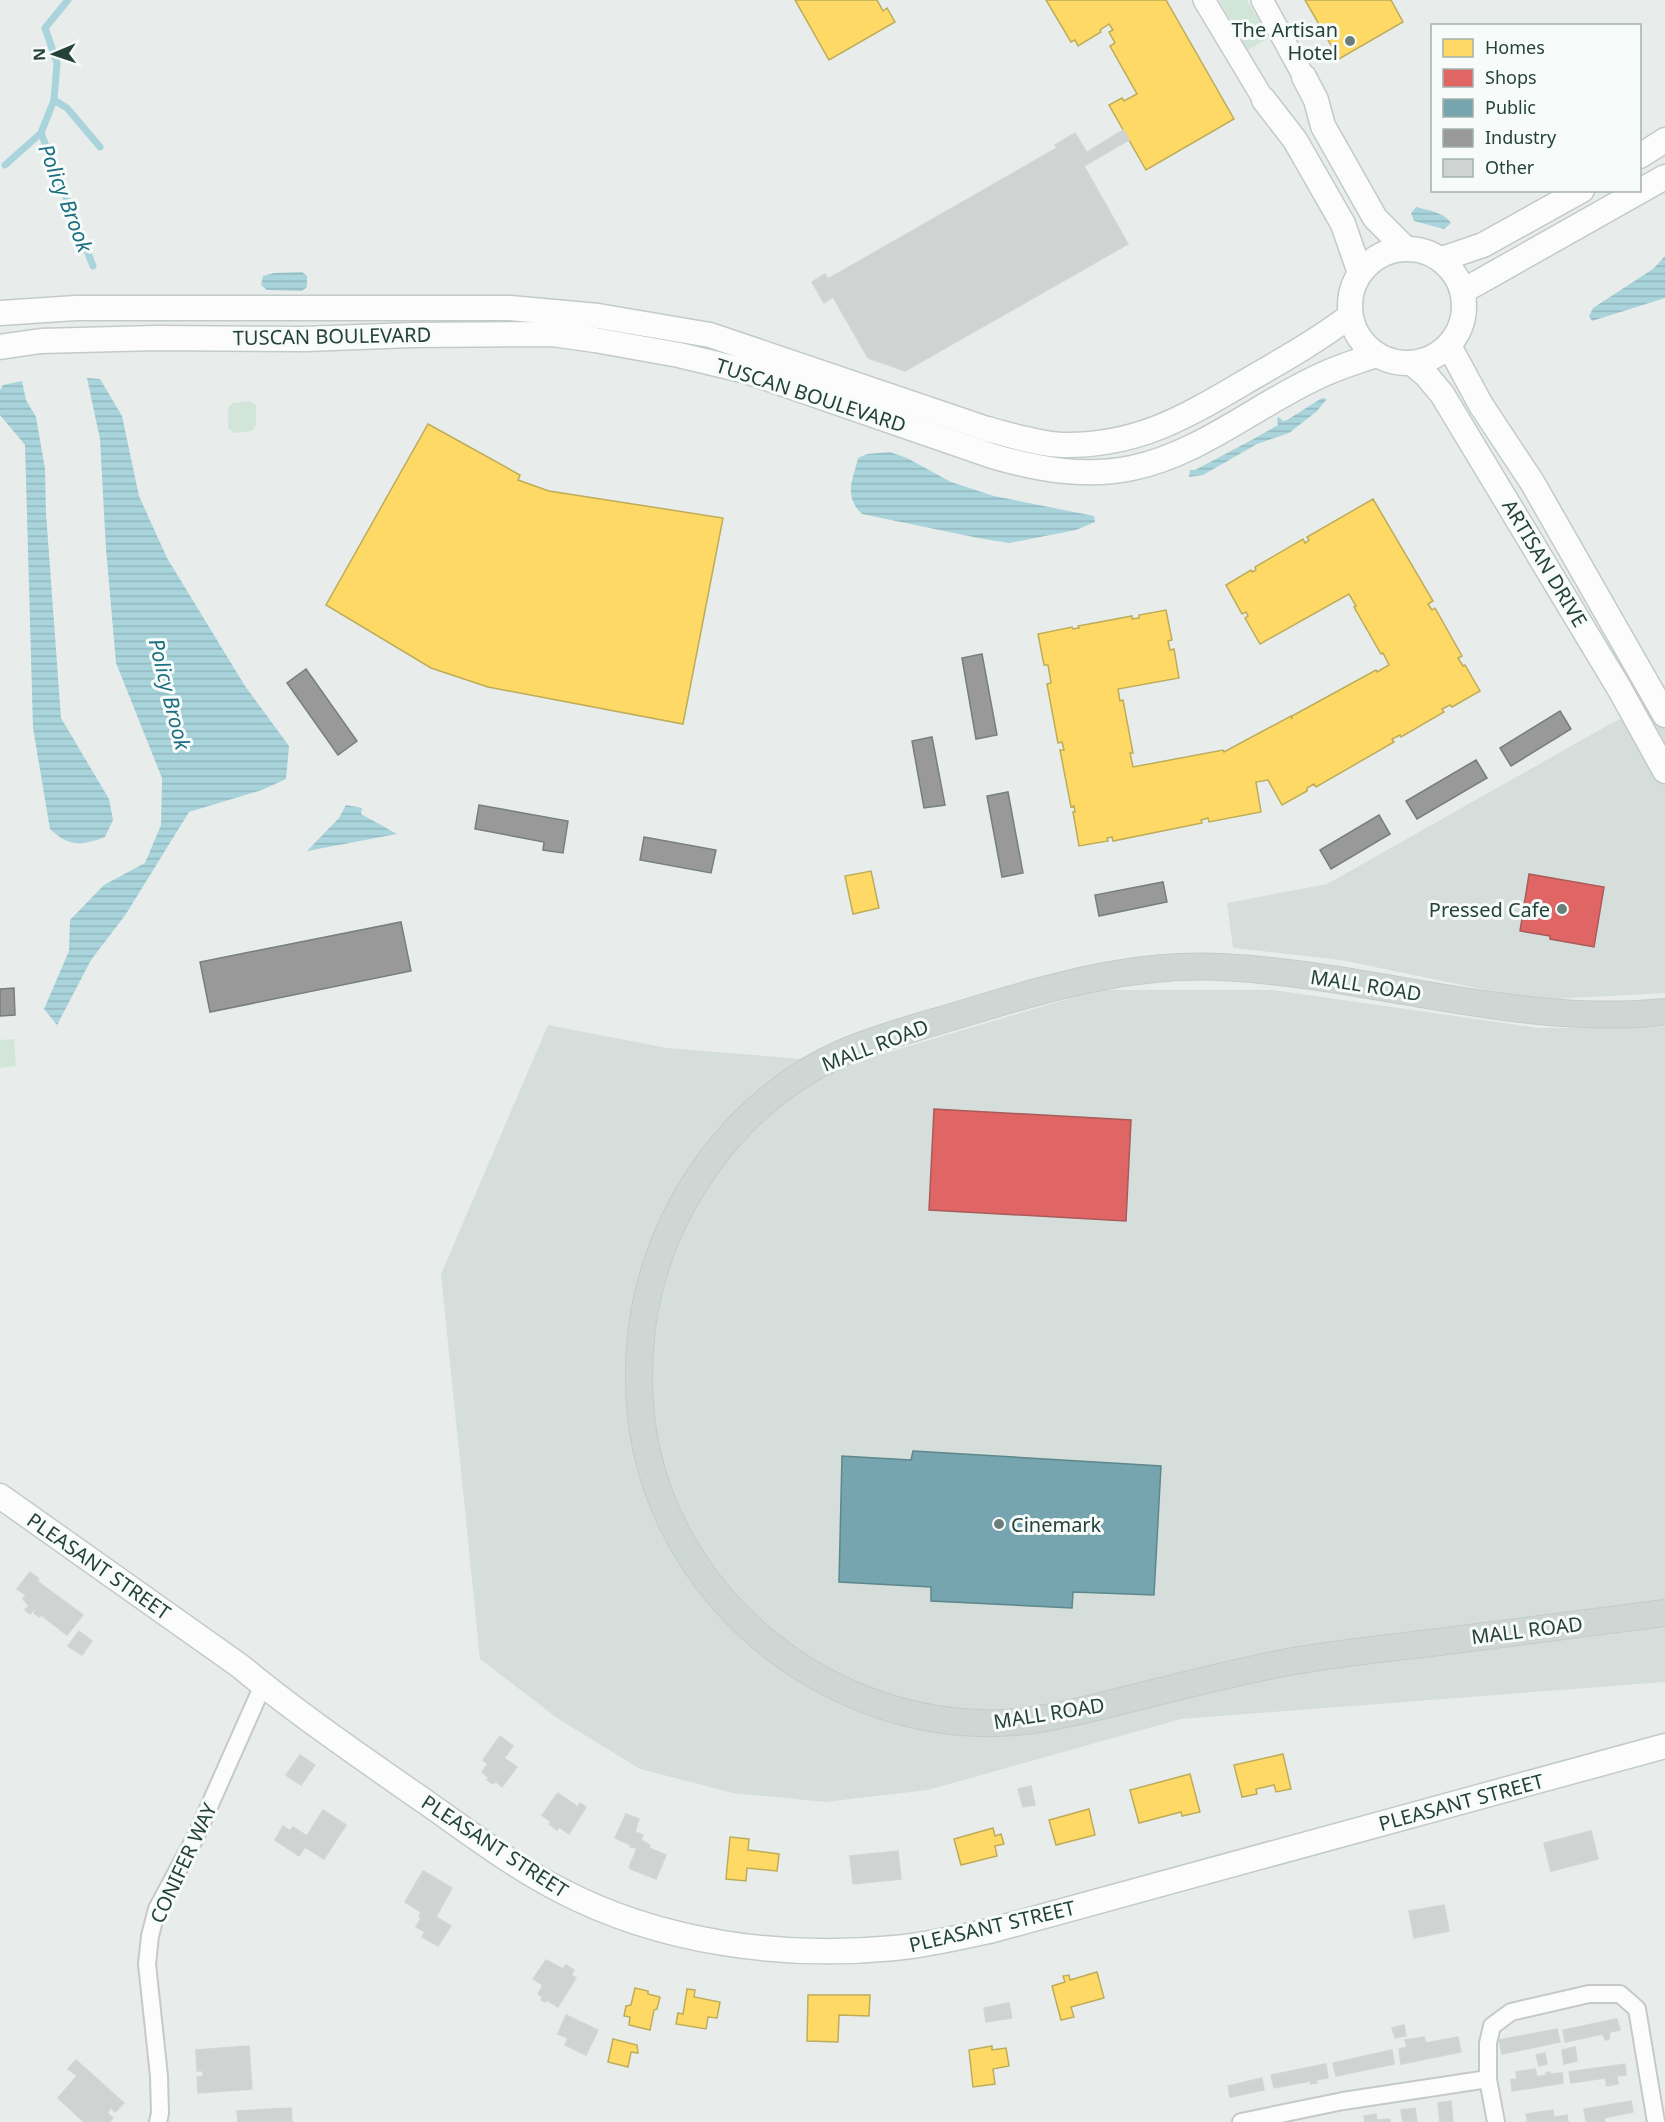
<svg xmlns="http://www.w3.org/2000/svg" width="1665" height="2122" viewBox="0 0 1665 2122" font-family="'Noto Sans',sans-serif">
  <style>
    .built { fill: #d6dedb }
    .park { fill: #d1e6d8 }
    .water { fill: url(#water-rules) }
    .homes { fill: #ffd966; stroke: #bdac59; stroke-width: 1.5 }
    .shops { fill: #e06666; stroke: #a85b59; stroke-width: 1.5 }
    .public { fill: #76a5af; stroke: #5d878c; stroke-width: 1.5 }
    .industry { fill: #999; stroke: #767f7c; stroke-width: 1.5 }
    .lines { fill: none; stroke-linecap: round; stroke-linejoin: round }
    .stream { stroke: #a9d4db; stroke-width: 7 }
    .building { fill: #cfd4d2; stroke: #d1d6d4; stroke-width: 1.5 }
    .minor-casing { stroke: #c5cac8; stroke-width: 20 }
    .tertiary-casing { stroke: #c5cac8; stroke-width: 24 }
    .secondary-casing { stroke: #c3cbc8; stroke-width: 27 }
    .primary-casing { stroke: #c3ccc9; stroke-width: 28 }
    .minor { stroke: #fcfcfc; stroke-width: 16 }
    .tertiary { stroke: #fcfcfc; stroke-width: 21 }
    .secondary { stroke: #fcfcfc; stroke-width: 24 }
    .primary { stroke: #cfd7d5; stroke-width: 26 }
    .poi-dot { fill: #697e78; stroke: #f7fbf9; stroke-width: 2 }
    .labels { text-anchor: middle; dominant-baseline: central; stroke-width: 6; stroke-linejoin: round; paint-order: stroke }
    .poi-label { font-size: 20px; fill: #24423a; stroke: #f7fbf9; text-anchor: end }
    .street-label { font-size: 20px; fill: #24423a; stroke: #f7fbf9 }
    .water-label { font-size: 21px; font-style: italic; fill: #1c6f80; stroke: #f7fbf9 }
  </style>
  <defs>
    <pattern id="water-rules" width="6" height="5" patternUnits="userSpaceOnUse" patternTransform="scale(1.5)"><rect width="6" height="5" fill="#a9d4db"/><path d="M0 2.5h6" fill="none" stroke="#91b7bd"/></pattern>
  </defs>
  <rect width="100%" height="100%" fill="#e8edeb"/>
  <!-- built -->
  <g class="built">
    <polygon points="1665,697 1665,993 1535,1000 1341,960 1233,948 1227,903 1327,884 1610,724"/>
    <polygon points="1098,990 1273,990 1539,1028 1665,1027 1665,1682 1181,1719 928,1790 825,1802 733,1793 640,1769 557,1718 480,1659 441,1274 548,1025 667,1048 852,1063"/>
  </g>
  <!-- park -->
  <g class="park">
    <polygon points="1219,0 1247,0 1269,38 1248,50"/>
    <polygon points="250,401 256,405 256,424 252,431 234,433 228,428 228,408 233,403"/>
    <polygon points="14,1039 16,1066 0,1068 0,1040"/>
  </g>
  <!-- water -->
  <g class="water">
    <path d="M 1416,207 C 1427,210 1444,212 1451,223 L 1444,229 L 1414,221 L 1411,213 Z"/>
    <polygon points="1665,256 1665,298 1592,321 1589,316 1593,308 1653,269"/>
    <polygon points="302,272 307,276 307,287 302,291 267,290 261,285 263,276 274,273"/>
    <polygon points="87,378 100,379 122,416 139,496 167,558 245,686 289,746 286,779 262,790 189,812 126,914 91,960 57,1025 44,1009 69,951 70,920 104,885 145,863 161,825 162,778 116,663 106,549 100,439"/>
    <path d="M 22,381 L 26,400 L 36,417 L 45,469 L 46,513 L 61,718 L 109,799 L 113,820 L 105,837 C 81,846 69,847 50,829 L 33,728 L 25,445 L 0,415 L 0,390 L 3,385 Z"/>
    <path d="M 1322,398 L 1327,399 L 1316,412 L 1289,433 L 1257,444 L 1203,475 L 1189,477 L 1190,470 L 1195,470 C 1223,455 1251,441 1278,425 L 1277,419 L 1279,417 L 1283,421 L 1287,420 Z"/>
    <path d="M 890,452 L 907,458 L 951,482 L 994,496 L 1094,516 L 1095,522 L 1076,530 L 1009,543 L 978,538 L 862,514 C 843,496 853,480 858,458 L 867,454 Z"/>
    <polygon points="346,805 362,808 361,814 397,834 307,851 339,818"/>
  </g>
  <!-- homes -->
  <g class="homes">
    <polygon points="795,0 877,0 883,11 887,8 895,22 829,60"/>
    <polygon points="1046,0 1166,0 1234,119 1146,170 1109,105 1122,98 1124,101 1137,94 1110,46 1115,43 1109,32 1113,30 1109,24 1100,30 1101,32 1078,46 1075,40 1071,42"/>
    <polygon points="1305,0 1391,0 1403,22 1339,59"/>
    <polygon points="428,424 520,475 518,480 549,491 723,518 683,724 488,687 431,668 326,605"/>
    <polygon points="1373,499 1433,601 1428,604 1432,610 1435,608 1462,656 1458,658 1463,666 1465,665 1480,691 1452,707 1450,705 1442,709 1444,712 1401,737 1400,735 1392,739 1394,742 1316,787 1314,784 1307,788 1307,791 1282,805 1268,780 1256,782 1261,812 1209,822 1208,818 1201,820 1202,823 1113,841 1112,837 1107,838 1108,841 1079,846 1073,812 1075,812 1074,806 1071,807 1060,750 1064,750 1062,742 1058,743 1047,684 1051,683 1048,665 1044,665 1038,634 1072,627 1073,629 1079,628 1078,626 1132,616 1132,619 1139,618 1139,615 1166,610 1172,640 1168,641 1170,650 1174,649 1179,678 1118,689 1120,701 1123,700 1133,753 1130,753 1133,767 1223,750 1224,752 1291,716 1292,719 1292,716 1376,670 1377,672 1389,665 1383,653 1381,654 1354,607 1356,606 1349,594 1260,644 1245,618 1248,616 1246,612 1242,614 1226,585 1251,570 1252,572 1256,570 1255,567 1303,539 1305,543 1309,540 1307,537"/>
    <polygon points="871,871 879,908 853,914 845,876"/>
    <polygon points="1283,1754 1291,1789 1276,1792 1274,1785 1256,1789 1257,1794 1242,1797 1234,1765"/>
    <polygon points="1190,1774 1200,1812 1182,1816 1181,1812 1139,1823 1130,1790"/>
    <polygon points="1089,1809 1095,1835 1056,1845 1049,1820"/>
    <polygon points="993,1828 995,1836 1001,1834 1004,1844 995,1846 997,1856 961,1865 954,1839"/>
    <polygon points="730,1837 749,1839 748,1850 779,1854 777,1871 747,1868 746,1881 726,1879"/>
    <polygon points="1097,1972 1104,1998 1071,2007 1074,2017 1061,2020 1052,1986 1065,1982 1063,1976 1069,1975 1070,1980"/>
    <polygon points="635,1988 648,1991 648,1994 660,1997 657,2009 654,2010 650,2030 629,2025 630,2017 624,2016 626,2006 631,2005"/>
    <polygon points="687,1989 695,1990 694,1997 720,2002 717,2018 708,2017 706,2029 676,2024 678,2013 683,2014"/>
    <polygon points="808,1995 870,1995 869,2016 839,2015 838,2042 807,2041"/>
    <polygon points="613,2039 637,2045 638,2053 631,2052 628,2067 608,2062"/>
    <polygon points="992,2046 992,2050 1006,2048 1009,2066 993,2069 995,2084 973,2087 969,2050"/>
  </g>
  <!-- shops -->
  <g class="shops">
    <polygon points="1529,874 1604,887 1594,947 1550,939 1550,936 1520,931"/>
    <polygon points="934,1109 1131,1120 1126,1221 929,1210"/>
  </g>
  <!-- public -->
  <polygon class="public" points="913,1451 1161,1466 1154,1595 1073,1592 1072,1608 931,1601 931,1587 839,1582 842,1456 911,1460"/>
  <!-- industry -->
  <g class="industry">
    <polygon points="982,654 997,735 976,739 962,658"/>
    <polygon points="306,669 357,741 338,755 287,683"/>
    <polygon points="1560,711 1571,729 1511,766 1500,748"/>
    <polygon points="932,737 945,805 924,808 912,741"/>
    <polygon points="1476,760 1487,778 1417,819 1406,801"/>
    <polygon points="1008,792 1023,873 1002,877 987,796"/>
    <polygon points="479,805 568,821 563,853 543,850 544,842 475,829"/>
    <polygon points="1379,815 1390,834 1331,869 1320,850"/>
    <polygon points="644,837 716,850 711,873 640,860"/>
    <polygon points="1163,882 1167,902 1099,916 1095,895"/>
    <polygon points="401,922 411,971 210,1012 200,962"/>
    <polygon points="14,988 15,1015 0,1016 0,989"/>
  </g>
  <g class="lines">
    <!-- stream -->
    <g class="stream">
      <polyline points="68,0 45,28 57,63 54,100 41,133 93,266"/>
      <polyline points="54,100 67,108 100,147"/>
      <polyline points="5,165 41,133"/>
    </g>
  </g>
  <!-- building -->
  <g class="building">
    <polygon points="1123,130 1129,140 1084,166 1079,157"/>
    <polygon points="1075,133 1087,153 1079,157 1128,244 905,371 868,358 833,297 824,303 812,282 825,274 828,279 1057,148 1055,145"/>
    <polygon points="30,1572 39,1579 37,1581 83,1615 67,1635 41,1615 39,1617 34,1613 36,1610 34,1609 30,1614 25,1610 29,1606 23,1599 26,1595 17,1589"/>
    <polygon points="79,1631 92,1641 82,1655 68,1646"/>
    <polygon points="500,1736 513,1746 504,1758 517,1767 502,1787 495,1781 493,1784 487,1780 489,1778 482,1772 488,1764 483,1760"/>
    <polygon points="300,1755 315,1765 301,1785 286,1775"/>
    <polygon points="1031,1786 1035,1805 1023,1807 1018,1789"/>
    <polygon points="558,1793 578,1807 580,1803 586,1807 569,1834 559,1827 557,1830 549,1824 551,1822 542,1815"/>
    <polygon points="323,1810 346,1825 324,1859 305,1847 299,1856 275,1840 283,1826 290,1831 293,1827 307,1836"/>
    <polygon points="626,1814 639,1819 635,1832 643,1835 641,1840 650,1845 649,1848 666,1855 656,1879 631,1869 629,1867 637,1848 630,1847 631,1845 615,1838"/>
    <polygon points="1591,1831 1598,1859 1551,1871 1544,1843"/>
    <polygon points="898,1851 901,1879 853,1884 850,1856"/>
    <polygon points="423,1871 452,1888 436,1917 451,1926 438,1946 422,1937 425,1932 416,1927 421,1918 419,1916 421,1912 405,1902"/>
    <polygon points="1444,1905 1449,1931 1414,1938 1409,1911"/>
    <polygon points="546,1960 563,1969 566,1965 574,1970 571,1975 576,1978 558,2007 547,2000 545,2002 541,2000 543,1997 538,1994 543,1985 533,1979"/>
    <polygon points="1009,2003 1012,2018 986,2022 984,2008"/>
    <polygon points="566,2015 598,2030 586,2055 565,2045 568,2038 558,2034"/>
    <polygon points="1617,2019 1620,2030 1610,2032 1609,2039 1605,2040 1603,2034 1565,2042 1563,2030"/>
    <polygon points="1404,2025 1406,2036 1395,2038 1392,2028"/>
    <polygon points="1557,2029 1560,2042 1502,2054 1499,2040"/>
    <polygon points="1424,2037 1426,2043 1458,2037 1461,2052 1401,2064 1399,2049 1407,2047 1405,2040"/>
    <polygon points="249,2046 252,2089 198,2093 197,2077 203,2077 203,2071 197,2071 196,2050"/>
    <polygon points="1575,2047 1577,2061 1564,2064 1562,2050"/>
    <polygon points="1392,2050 1394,2064 1336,2076 1333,2063"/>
    <polygon points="1545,2053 1547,2064 1539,2066 1536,2055"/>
    <polygon points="76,2060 124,2103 115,2112 111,2108 107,2113 113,2118 109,2122 84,2122 58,2098 77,2076 68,2069"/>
    <polygon points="1326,2064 1328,2078 1316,2080 1317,2083 1311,2084 1310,2081 1274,2088 1271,2075"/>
    <polygon points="1625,2064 1626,2075 1617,2076 1618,2084 1607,2086 1605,2078 1571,2083 1569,2072"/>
    <polygon points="1535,2069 1537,2077 1547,2075 1546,2073 1550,2072 1550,2074 1562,2073 1563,2083 1512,2091 1511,2080 1517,2079 1516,2072"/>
    <polygon points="1262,2078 1264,2090 1230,2097 1228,2086"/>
    <polygon points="1451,2101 1453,2122 1440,2122 1438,2103"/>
    <polygon points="1631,2101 1633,2112 1604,2118 1605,2122 1586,2121 1584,2109"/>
    <polygon points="291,2108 292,2122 238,2122 237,2111"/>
    <polygon points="1415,2108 1417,2122 1403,2122 1401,2110"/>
    <polygon points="1553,2110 1554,2117 1567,2115 1568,2122 1524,2122 1528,2122 1526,2114"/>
    <polygon points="1376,2114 1377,2120 1390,2119 1390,2122 1365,2122 1364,2116"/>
  </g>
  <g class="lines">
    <defs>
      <g id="minor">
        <polyline points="1488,2079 1488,2043 1492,2026 1511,2012 1589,1994 1620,1994 1637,2009 1656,2122"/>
        <polyline points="158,2122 160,2113 159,2076 147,1964 150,1936 157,1909 196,1836 263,1685"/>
        <polyline points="1241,2122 1343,2101 1488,2079 1496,2122"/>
      </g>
      <g id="tertiary">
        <polyline points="1204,0 1264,100"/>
        <polyline points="1262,0 1304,77"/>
      </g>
      <g id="secondary">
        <polyline points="1304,77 1316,100 1323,126 1375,218 1405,248"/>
        <polyline points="1264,100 1295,140 1343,224 1360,273"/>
        <polyline points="1640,156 1665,140"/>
        <circle cx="1407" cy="306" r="57"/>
        <polyline points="1442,259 1483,245 1582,190"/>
        <polyline points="1463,291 1665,177"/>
        <path d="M 0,313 L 76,308 L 510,308 L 598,316 L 710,335 L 987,429 C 1011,435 1037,444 1063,445 C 1139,446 1187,416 1250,379 C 1285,359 1318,340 1350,316"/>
        <polyline points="1449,346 1481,405 1532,482 1665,715"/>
        <path d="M 0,347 L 41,341 L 156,338 L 306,339 L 412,335 L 552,334 L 595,340 L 679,355 L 746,371 L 992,456 C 1037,469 1084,478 1132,468 C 1201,454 1260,402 1324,374 C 1341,366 1359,361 1376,355"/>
        <polyline points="1413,364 1426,375 1442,394 1619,688 1665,771"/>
        <path d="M 0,1496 L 240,1666 C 299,1715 364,1759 427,1803 C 470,1833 513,1866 560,1890 C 661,1943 782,1959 895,1948 C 928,1945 961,1937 993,1930 L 1665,1746"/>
      </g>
      <path id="primary" d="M 1665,1012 C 1515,1027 1370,974 1221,967 C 1132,963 1049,987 965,1013 C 926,1025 885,1035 847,1051 C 736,1098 657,1210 642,1328 C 637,1369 638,1412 647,1452 C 681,1604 823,1718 979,1723 C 1024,1725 1069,1714 1113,1703 C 1170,1689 1226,1674 1283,1663 C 1332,1654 1381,1649 1431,1643 C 1509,1633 1587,1623 1665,1613"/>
    </defs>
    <!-- minor casing -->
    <use href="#minor" class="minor-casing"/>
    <!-- tertiary casing -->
    <use href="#tertiary" class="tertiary-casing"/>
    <!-- secondary casing -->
    <use href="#secondary" class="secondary-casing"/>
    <!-- primary casing -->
    <use href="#primary" class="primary-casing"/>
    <!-- minor -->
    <use href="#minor" class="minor"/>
    <!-- tertiary -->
    <use href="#tertiary" class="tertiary"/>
    <!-- secondary -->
    <use href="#secondary" class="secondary"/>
    <!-- primary -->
    <use href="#primary" class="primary"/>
  </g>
  <!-- markers -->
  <g class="poi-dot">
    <circle cx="1350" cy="41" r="6"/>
    <circle cx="1562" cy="909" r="6"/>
    <circle cx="999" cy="1524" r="6"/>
  </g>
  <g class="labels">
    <!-- poi labels -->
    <g class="poi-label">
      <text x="1338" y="29">The Artisan<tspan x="1338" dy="23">Hotel</tspan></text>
      <text x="1550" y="909">Pressed Cafe</text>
      <text x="1011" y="1524" text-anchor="start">Cinemark</text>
    </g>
    <!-- street labels -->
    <g class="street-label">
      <text transform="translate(332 336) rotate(-1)">TUSCAN BOULEVARD</text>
      <text transform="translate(811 395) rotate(18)">TUSCAN BOULEVARD</text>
      <text transform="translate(1545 563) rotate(59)">ARTISAN DRIVE</text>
      <text transform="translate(1366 985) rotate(9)">MALL ROAD</text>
      <text transform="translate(875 1045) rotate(-21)">MALL ROAD</text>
      <text transform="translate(99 1566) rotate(35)">PLEASANT STREET</text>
      <text transform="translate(1527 1630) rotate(-7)">MALL ROAD</text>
      <text transform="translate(1049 1713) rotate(-9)">MALL ROAD</text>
      <text transform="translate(1461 1802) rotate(-15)">PLEASANT STREET</text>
      <text transform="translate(495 1846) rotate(33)">PLEASANT STREET</text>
      <text transform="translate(183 1863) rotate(-65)">CONIFER WAY</text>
      <text transform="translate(992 1926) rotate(-13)">PLEASANT STREET</text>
    </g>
    <!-- water labels -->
    <g class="water-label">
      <text transform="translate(66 198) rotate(69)">Policy Brook</text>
      <text transform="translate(170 694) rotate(76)">Policy Brook</text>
    </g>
  </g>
  <!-- legend -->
  <rect x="1431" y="24" width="210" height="168" fill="#f7fbf9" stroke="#a3b1ad" stroke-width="1.5"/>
  <rect x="1443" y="39" width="30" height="18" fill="#ffd966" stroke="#a3b1ad" stroke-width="1.5"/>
  <text x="1485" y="54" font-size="18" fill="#24423a">Homes</text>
  <rect x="1443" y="69" width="30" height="18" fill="#e06666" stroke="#a3b1ad" stroke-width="1.5"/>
  <text x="1485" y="84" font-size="18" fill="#24423a">Shops</text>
  <rect x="1443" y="99" width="30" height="18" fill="#76a5af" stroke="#a3b1ad" stroke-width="1.5"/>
  <text x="1485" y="114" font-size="18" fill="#24423a">Public</text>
  <rect x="1443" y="129" width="30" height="18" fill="#999999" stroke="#a3b1ad" stroke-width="1.5"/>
  <text x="1485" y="144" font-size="18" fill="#24423a">Industry</text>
  <rect x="1443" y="159" width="30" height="18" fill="#cfd4d2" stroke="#a3b1ad" stroke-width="1.5"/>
  <text x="1485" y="174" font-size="18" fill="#24423a">Other</text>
  <!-- north arrow -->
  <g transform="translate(54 54) rotate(268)" stroke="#f7fbf9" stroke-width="4.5" paint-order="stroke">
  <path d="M0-4.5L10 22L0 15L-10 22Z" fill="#24423a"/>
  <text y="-9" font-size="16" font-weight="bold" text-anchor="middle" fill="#24423a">N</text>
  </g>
</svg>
